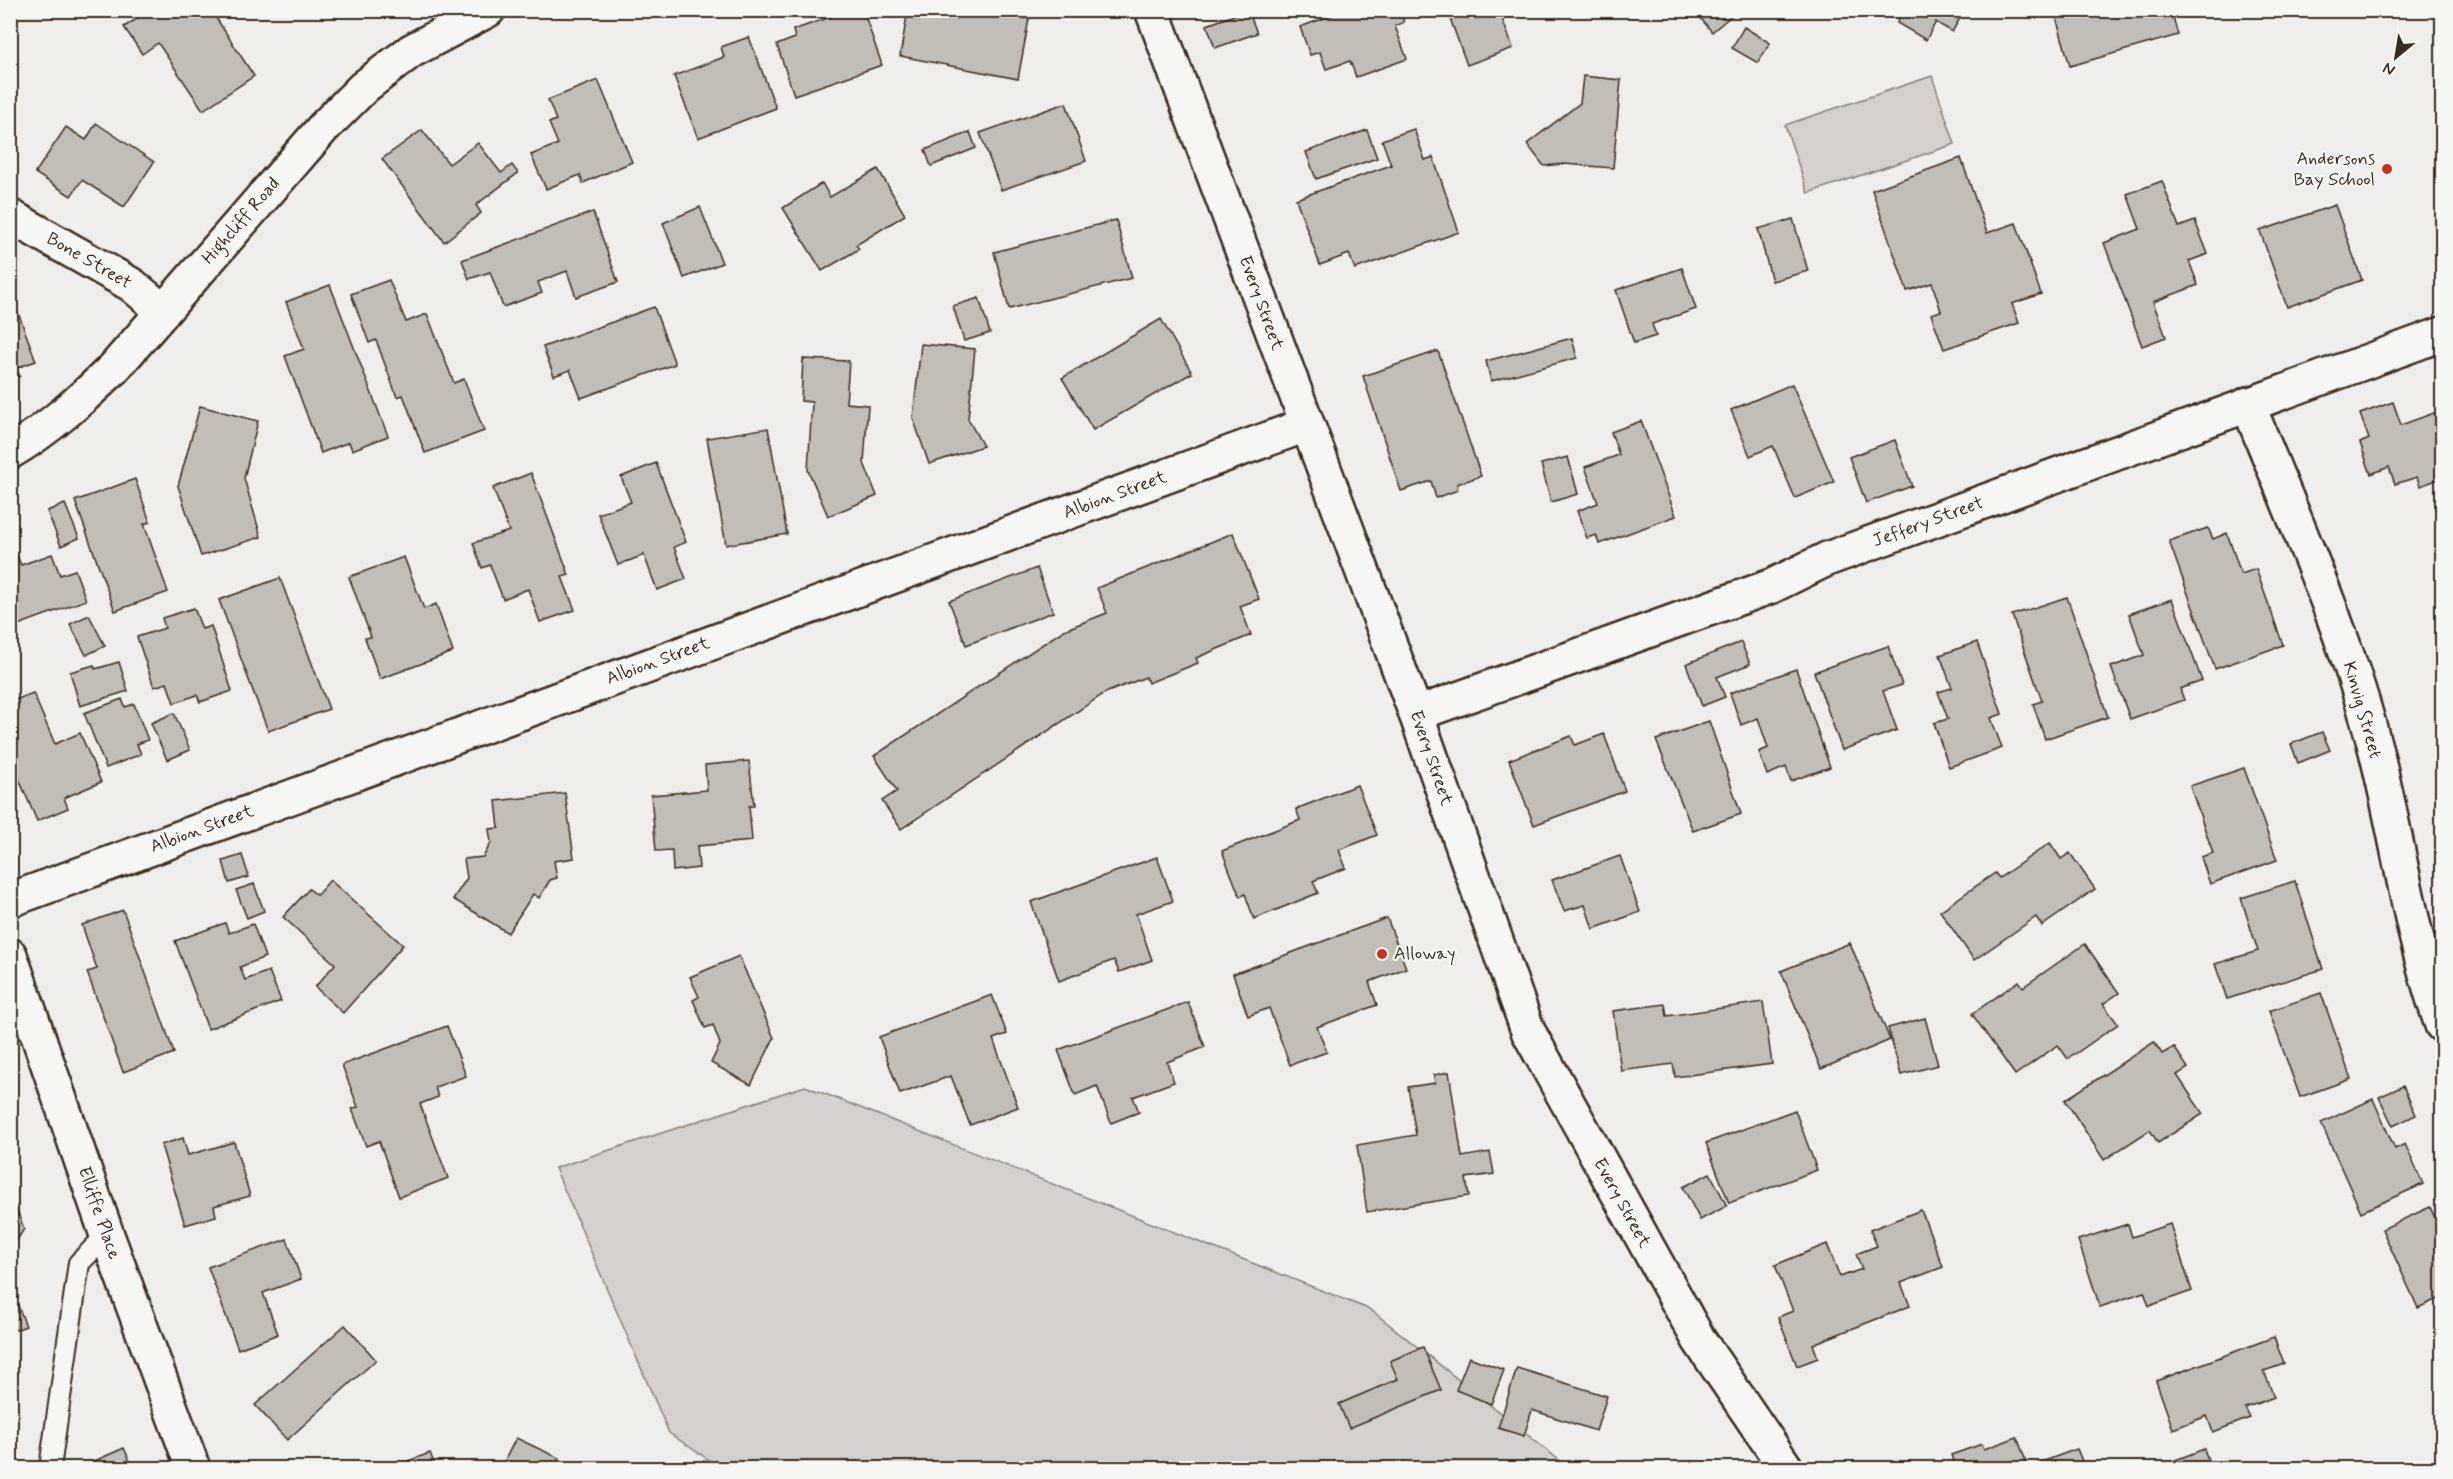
<svg xmlns="http://www.w3.org/2000/svg" width="2453" height="1479" viewBox="0 0 2453 1479" font-family="Mynerve,sans-serif">
  <style>
    .green { fill: #d4d1cc; stroke: #887e75; stroke-width: 1.5 }
    .building { fill: #c2bdb7; stroke: #3b2a1e; stroke-width: 1.5 }
    .lines { fill: none; stroke-linecap: round; stroke-linejoin: round }
    .lane-casing { stroke: #3b2a1e; stroke-width: 24 }
    .street-casing { stroke: #3b2a1e; stroke-width: 38 }
    .secondary-casing { stroke: #3b2a1e; stroke-width: 38 }
    .lane { stroke: #f6f6f2; stroke-width: 20 }
    .street { stroke: #f6f6f2; stroke-width: 33 }
    .secondary { stroke: #f6f6f2; stroke-width: 33 }
    .poi-dot { fill: #c8321e; stroke: #f6f6f2; stroke-width: 2 }
    .labels { text-anchor: middle; dominant-baseline: central; stroke-width: 4.5; stroke-linejoin: round; paint-order: stroke }
    .poi-label { font-size: 18px; fill: #3b2a1e; stroke: #f6f6f2; text-anchor: end }
    .street-label { font-size: 18px; fill: #3b2a1e; stroke: #f6f6f2 }
  </style>
  <rect width="100%" height="100%" fill="#efeeea"/>
  <filter id="ink" filterUnits="userSpaceOnUse"><feTurbulence type="fractalNoise" baseFrequency=".0167" numOctaves="2"/><feDisplacementMap in="SourceGraphic" scale="12" xChannelSelector="R" yChannelSelector="G"/><feConvolveMatrix kernelMatrix="1 2 1 2 8 2 1 2 1" color-interpolation-filters="sRGB"/></filter>
  <g filter="url(#ink)">
    <!-- green -->
    <g class="green">
      <polygon points="1932,76 1955,144 1808,193 1785,125"/>
      <polygon points="805,1086 1371,1310 1569,1468 721,1468 669,1433 555,1168"/>
    </g>
    <!-- building -->
    <g class="building">
      <polygon points="150,10 211,10 254,76 203,110 158,43 142,54 124,27"/>
      <polygon points="828,10 863,10 882,65 794,95 777,45 795,38 793,30 831,17"/>
      <polygon points="908,10 983,10 1029,19 1018,79 900,56"/>
      <polygon points="1248,10 1257,33 1215,48 1207,25"/>
      <polygon points="1347,10 1380,10 1382,17 1399,10 1404,22 1395,26 1407,59 1356,77 1350,61 1326,69 1320,52 1310,55 1300,27"/>
      <polygon points="1447,10 1507,10 1500,13 1513,48 1467,65"/>
      <polygon points="1694,10 1738,10 1712,32"/>
      <polygon points="1902,10 1965,10 1952,32 1936,22 1926,40 1897,23"/>
      <polygon points="2054,10 2171,10 2178,35 2070,66"/>
      <polygon points="1744,27 1770,43 1758,63 1732,48"/>
      <polygon points="749,37 776,108 698,138 674,76 724,57 721,47"/>
      <polygon points="1583,76 1621,80 1613,168 1564,164 1544,166 1527,144 1580,103"/>
      <polygon points="598,80 632,162 583,183 580,175 546,189 531,155 558,144 549,123 556,120 548,100"/>
      <polygon points="1066,103 1086,161 1001,190 980,133"/>
      <polygon points="96,123 154,162 124,207 82,180 71,196 35,173 66,127 86,140"/>
      <polygon points="1414,129 1425,160 1433,157 1459,232 1355,269 1349,254 1320,265 1296,199 1391,165 1382,140"/>
      <polygon points="422,130 449,164 478,143 501,173 512,165 518,173 476,205 481,213 444,242 382,159"/>
      <polygon points="1367,130 1377,158 1316,179 1306,152"/>
      <polygon points="970,132 976,148 931,166 925,150"/>
      <polygon points="1961,158 1987,233 2016,223 2041,294 2012,304 2019,323 1944,349 1931,314 1941,311 1932,283 1907,291 1872,190"/>
      <polygon points="878,169 905,215 856,245 859,249 822,271 783,208 822,183 830,197"/>
      <polygon points="2162,181 2179,227 2195,221 2208,254 2189,261 2198,285 2153,302 2166,337 2142,346 2104,243 2140,229 2127,194"/>
      <polygon points="2335,205 2362,280 2287,307 2260,231"/>
      <polygon points="700,207 722,263 684,278 663,223"/>
      <polygon points="593,212 618,282 576,297 567,271 538,282 542,293 503,307 490,272 469,279 462,260"/>
      <polygon points="1793,219 1808,271 1772,281 1758,229"/>
      <polygon points="1116,220 1132,278 1009,309 994,252"/>
      <polygon points="1682,268 1696,309 1652,324 1656,336 1634,343 1616,290"/>
      <polygon points="389,280 406,322 427,314 454,383 464,379 484,431 425,453 403,395 397,397 376,340 369,343 351,294"/>
      <polygon points="330,285 388,436 352,450 349,442 321,453 285,356 304,349 286,302"/>
      <polygon points="10,291 36,361 16,368 20,376 10,380"/>
      <polygon points="979,298 990,333 964,341 953,306"/>
      <polygon points="654,307 675,364 581,398 570,370 554,376 543,347"/>
      <polygon points="1161,319 1192,373 1093,430 1062,378"/>
      <polygon points="1572,338 1577,358 1491,381 1486,361"/>
      <polygon points="921,344 975,349 968,419 983,446 929,464 913,418"/>
      <polygon points="1438,351 1481,476 1457,484 1458,490 1436,498 1431,481 1401,491 1363,376"/>
      <polygon points="803,359 849,361 846,403 868,405 864,463 877,496 828,516 808,470 812,402 801,401"/>
      <polygon points="1792,384 1834,482 1795,498 1773,446 1750,456 1731,410"/>
      <polygon points="2393,402 2401,425 2442,410 2442,478 2420,486 2417,477 2395,484 2389,467 2371,474 2360,443 2369,439 2360,414"/>
      <polygon points="200,406 258,421 244,478 261,537 201,556 178,486"/>
      <polygon points="1641,421 1676,516 1599,544 1596,535 1587,538 1577,511 1598,503 1585,467 1619,455 1611,432"/>
      <polygon points="768,428 787,534 726,545 707,438"/>
      <polygon points="1895,440 1912,486 1866,503 1849,457"/>
      <polygon points="1568,457 1578,494 1551,502 1541,464"/>
      <polygon points="656,463 686,542 674,547 686,579 657,590 644,555 618,565 598,514 631,502 621,477"/>
      <polygon points="531,473 569,575 562,577 575,610 540,622 528,589 503,599 490,565 482,568 473,543 509,531 493,488"/>
      <polygon points="135,479 150,522 144,524 168,592 115,611 75,501"/>
      <polygon points="65,504 79,538 61,546 47,511"/>
      <polygon points="2208,528 2213,539 2227,533 2241,574 2256,569 2283,645 2215,669 2169,541"/>
      <polygon points="1233,533 1259,599 1240,606 1251,635 1196,658 1198,663 1148,683 1146,677 1105,693 901,829 882,801 897,791 874,756 1064,630 1107,613 1097,588"/>
      <polygon points="52,554 60,575 75,570 86,600 10,628 10,559 17,556 21,565"/>
      <polygon points="404,557 424,609 436,604 453,652 380,679 365,638 371,637 349,577"/>
      <polygon points="1037,568 1053,612 966,645 949,601"/>
      <polygon points="280,578 329,709 268,731 219,600"/>
      <polygon points="2067,597 2108,717 2045,739 2033,704 2042,701 2012,615"/>
      <polygon points="2172,599 2202,681 2180,689 2184,700 2130,719 2111,667 2144,655 2129,614"/>
      <polygon points="194,608 202,629 211,626 232,691 200,702 197,695 174,703 167,683 154,687 137,637 165,628 162,618"/>
      <polygon points="89,615 105,646 86,655 70,624"/>
      <polygon points="1741,642 1750,664 1717,677 1725,697 1702,706 1686,664"/>
      <polygon points="1977,642 2002,714 1991,718 2002,748 1949,767 1934,723 1948,719 1938,692 1952,688 1940,655"/>
      <polygon points="1888,646 1902,685 1883,691 1897,730 1842,750 1814,672"/>
      <polygon points="119,662 128,691 80,706 70,672 94,665 95,669"/>
      <polygon points="1796,669 1830,767 1791,781 1786,767 1767,775 1759,752 1768,748 1758,718 1741,725 1730,693"/>
      <polygon points="33,693 55,744 80,733 101,782 64,798 68,808 37,821 10,758 10,702"/>
      <polygon points="122,699 125,707 134,704 148,740 137,744 141,754 106,768 84,713"/>
      <polygon points="174,713 190,750 167,760 151,723"/>
      <polygon points="1709,721 1741,814 1693,831 1656,740"/>
      <polygon points="2322,732 2330,750 2298,763 2291,744"/>
      <polygon points="1604,734 1625,791 1534,825 1509,760 1571,736 1575,745"/>
      <polygon points="749,761 754,806 749,806 752,841 697,846 699,868 673,871 672,850 656,851 651,795 707,790 705,765"/>
      <polygon points="2244,768 2277,860 2210,884 2201,857 2213,853 2190,786"/>
      <polygon points="1357,785 1377,835 1339,850 1346,868 1313,881 1318,893 1254,919 1245,894 1240,897 1222,851 1300,820 1296,809"/>
      <polygon points="565,793 574,858 554,861 557,878 550,880 539,898 533,894 508,933 453,899 467,878 464,859 483,857 491,843 489,829 499,828 496,801"/>
      <polygon points="2050,843 2061,859 2070,853 2095,889 2042,926 2036,917 1974,960 1940,911 1995,873 1999,878"/>
      <polygon points="242,855 249,877 229,883 223,861"/>
      <polygon points="1620,856 1640,912 1593,929 1585,905 1564,911 1552,880"/>
      <polygon points="1157,857 1173,901 1136,914 1152,960 1119,972 1114,960 1059,981 1031,902"/>
      <polygon points="330,880 403,945 343,1013 315,987 335,964 283,917 309,889 317,895"/>
      <polygon points="2295,881 2323,969 2227,999 2215,964 2258,951 2241,898"/>
      <polygon points="254,884 264,911 247,918 236,890"/>
      <polygon points="123,910 174,1053 123,1072 87,972 97,969 82,925"/>
      <polygon points="1387,918 1406,968 1369,982 1377,1005 1317,1027 1327,1052 1290,1065 1269,1008 1248,1016 1233,974"/>
      <polygon points="225,923 229,933 253,924 265,957 240,967 245,980 269,971 281,1001 208,1029 175,941"/>
      <polygon points="1850,943 1890,1040 1821,1069 1781,971"/>
      <polygon points="2085,944 2119,993 2103,1004 2118,1024 2068,1059 2058,1045 2015,1075 1972,1014 2019,981 2023,987"/>
      <polygon points="739,956 774,1038 751,1085 711,1063 720,1044 713,1025 705,1028 693,1000 699,997 690,977"/>
      <polygon points="2321,993 2351,1079 2300,1097 2269,1011"/>
      <polygon points="992,995 1007,1034 993,1039 1018,1107 970,1125 951,1076 900,1094 879,1037"/>
      <polygon points="1188,1002 1205,1047 1167,1062 1174,1082 1133,1097 1139,1112 1111,1123 1097,1086 1075,1095 1058,1050"/>
      <polygon points="1763,1002 1772,1064 1675,1077 1673,1064 1621,1071 1613,1011 1665,1004 1667,1016"/>
      <polygon points="1925,1018 1938,1065 1901,1075 1888,1028"/>
      <polygon points="447,1026 466,1076 435,1087 438,1097 420,1104 448,1178 399,1197 379,1141 366,1146 352,1109 358,1107 342,1065"/>
      <polygon points="2154,1042 2162,1054 2174,1047 2188,1068 2177,1075 2203,1114 2158,1143 2150,1130 2104,1160 2065,1100"/>
      <polygon points="1449,1072 1462,1157 1490,1152 1494,1174 1466,1178 1469,1196 1367,1212 1357,1145 1416,1135 1408,1087 1435,1083 1434,1075"/>
      <polygon points="2403,1086 2416,1115 2393,1126 2379,1097"/>
      <polygon points="2373,1099 2395,1149 2405,1144 2423,1184 2361,1212 2321,1123"/>
      <polygon points="1795,1110 1817,1170 1729,1203 1706,1143"/>
      <polygon points="183,1138 188,1155 234,1142 250,1196 214,1206 216,1216 185,1225 161,1145"/>
      <polygon points="1710,1173 1727,1206 1700,1220 1683,1187"/>
      <polygon points="10,1191 24,1229 17,1240 10,1242"/>
      <polygon points="2430,1207 2442,1233 2442,1297 2418,1308 2382,1229"/>
      <polygon points="1921,1210 1943,1267 1901,1283 1910,1306 1813,1344 1818,1358 1797,1366 1778,1317 1793,1311 1775,1265 1827,1244 1840,1277 1862,1269 1856,1254 1877,1246 1870,1230"/>
      <polygon points="2128,1224 2132,1237 2170,1224 2192,1291 2149,1306 2144,1292 2100,1307 2078,1240"/>
      <polygon points="287,1239 301,1279 263,1293 278,1334 238,1349 208,1267"/>
      <polygon points="10,1286 26,1326 10,1332"/>
      <polygon points="345,1325 376,1360 287,1440 255,1405"/>
      <polygon points="2274,1337 2284,1364 2264,1371 2274,1397 2245,1408 2250,1418 2213,1432 2207,1416 2173,1429 2156,1381"/>
      <polygon points="1423,1347 1441,1390 1349,1428 1339,1404 1398,1379 1390,1361"/>
      <polygon points="1469,1357 1504,1370 1491,1404 1456,1390"/>
      <polygon points="1517,1368 1607,1396 1596,1431 1532,1410 1524,1436 1498,1428"/>
      <polygon points="2017,1437 2028,1467 2077,1449 2085,1468 1956,1468 1951,1455 1982,1444 1984,1449"/>
      <polygon points="516,1438 559,1458 554,1468 501,1468"/>
      <polygon points="124,1448 133,1468 92,1468 90,1463"/>
      <polygon points="2204,1449 2211,1468 2158,1468 2157,1467"/>
      <polygon points="430,1453 436,1468 389,1468"/>
    </g>
    <g class="lines">
      <defs>
        <polyline id="lane" points="50,1468 79,1263 107,1235"/>
        <g id="street">
          <polyline points="1152,10 1416,714 1528,1031 1699,1340 1786,1468"/>
          <polyline points="10,216 132,285 163,311"/>
          <path d="M 2248,404 C 2293,518 2346,632 2376,751 C 2399,842 2410,936 2442,1025"/>
          <polyline points="1416,714 1772,586 1827,559 2442,334"/>
          <polyline points="10,900 1306,425"/>
          <polyline points="10,955 107,1235 193,1468"/>
        </g>
        <path id="secondary" d="M 10,452 C 49,429 82,399 114,368 L 323,128 L 364,87 L 411,51 L 488,10"/>
      </defs>
      <!-- lane casing -->
      <use href="#lane" class="lane-casing"/>
      <!-- street casing -->
      <use href="#street" class="street-casing"/>
      <!-- secondary casing -->
      <use href="#secondary" class="secondary-casing"/>
      <!-- lane -->
      <use href="#lane" class="lane"/>
      <!-- street -->
      <use href="#street" class="street"/>
      <!-- secondary -->
      <use href="#secondary" class="secondary"/>
    </g>
  </g>
  <!-- markers -->
  <g class="poi-dot">
    <circle cx="2387" cy="169" r="6"/>
    <circle cx="1382" cy="954" r="6"/>
  </g>
  <g class="labels">
    <!-- poi labels -->
    <g class="poi-label">
      <text x="2375" y="159">Andersons<tspan x="2375" dy="21">Bay School</tspan></text>
      <text x="1394" y="954" text-anchor="start">Alloway</text>
    </g>
    <!-- street labels -->
    <g class="street-label">
      <text transform="translate(241 221) rotate(-49)">Highcliff Road</text>
      <text transform="translate(89 261) rotate(30)">Bone Street</text>
      <text transform="translate(1261 303) rotate(70)">Every Street</text>
      <text transform="translate(1115 495) rotate(-20)">Albion Street</text>
      <text transform="translate(1928 522) rotate(-20)">Jeffery Street</text>
      <text transform="translate(658 661) rotate(-20)">Albion Street</text>
      <text transform="translate(2362 710) rotate(74)">Kinvig Street</text>
      <text transform="translate(1431 758) rotate(71)">Every Street</text>
      <text transform="translate(202 829) rotate(-20)">Albion Street</text>
      <text transform="translate(1622 1203) rotate(61)">Every Street</text>
      <text transform="translate(99 1213) rotate(71)">Elliffe Place</text>
    </g>
  </g>
  <!-- margin -->
  <rect width="2453" height="1479" fill="none" stroke="#f6f6f2" stroke-width="36"/>
  <rect x="18" y="18" width="2417" height="1443" fill="none" stroke="#3b2a1e" stroke-width="2" filter="url(#ink)"/>
  <!-- north arrow -->
  <g transform="translate(2396 57) rotate(210)" stroke="#f6f6f2" stroke-width="4.5" paint-order="stroke">
  <path d="M0-4.5L10 22L0 15L-10 22Z" fill="#3b2a1e"/>
  <text y="-9" font-size="16" font-weight="bold" text-anchor="middle" fill="#3b2a1e">N</text>
  </g>
</svg>
